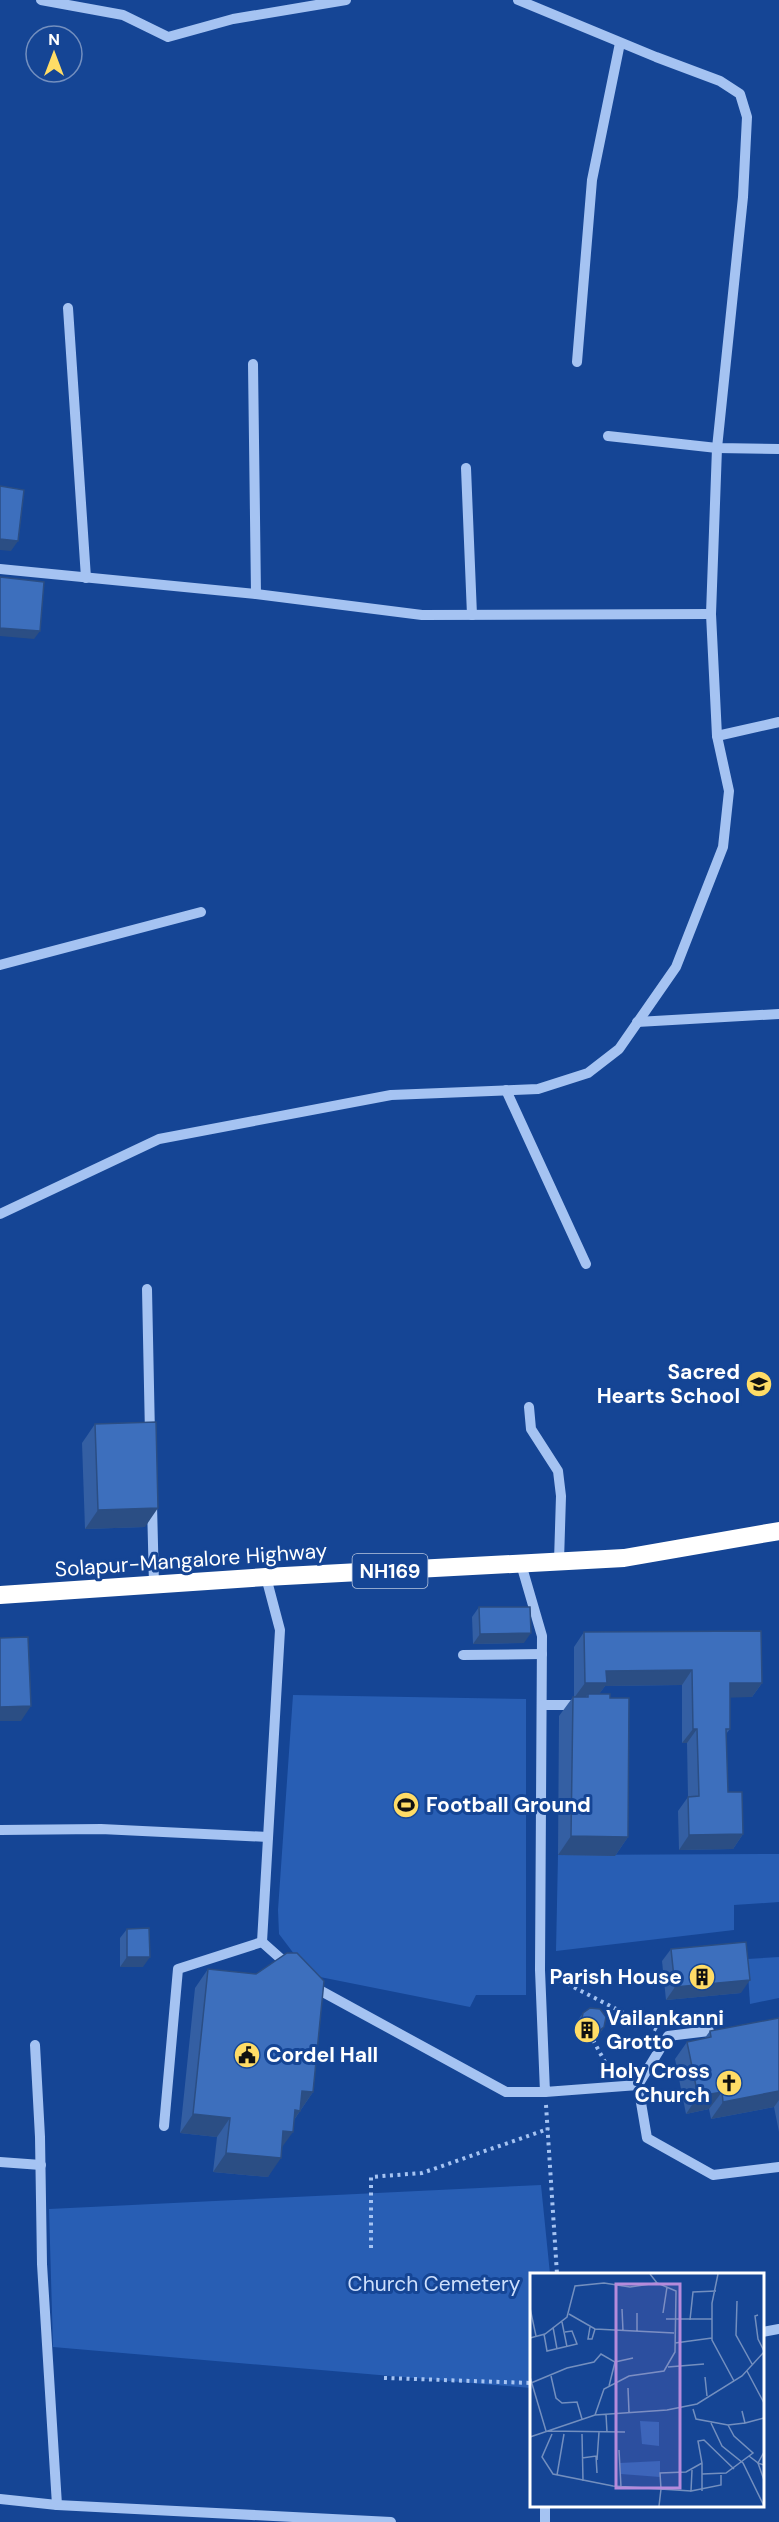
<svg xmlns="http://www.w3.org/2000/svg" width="779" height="2522" viewBox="0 0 779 2522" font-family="'DM Sans',sans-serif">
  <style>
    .green { fill: #285eb4 }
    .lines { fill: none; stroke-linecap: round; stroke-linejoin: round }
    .path { stroke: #a5c3f2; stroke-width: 4; stroke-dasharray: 3 4.5; stroke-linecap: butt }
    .minor { stroke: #a5c3f2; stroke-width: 10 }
    .highway { stroke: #fff; stroke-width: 18 }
    .wall { fill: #345fa3 }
    .shaded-wall { fill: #2b4e84 }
    .building { fill: #3d6fbd; stroke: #2b4e84; stroke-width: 1.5 }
    .labels { text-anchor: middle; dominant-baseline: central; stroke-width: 6; stroke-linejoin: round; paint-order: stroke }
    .shield { fill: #154595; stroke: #b9c7df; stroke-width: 1.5 }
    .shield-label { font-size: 20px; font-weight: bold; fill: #fff }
    .poi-label { font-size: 21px; font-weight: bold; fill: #fff; stroke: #154595; text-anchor: end }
    .street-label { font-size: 21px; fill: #fff; stroke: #154595 }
    .park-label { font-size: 21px; fill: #cddffc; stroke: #154595 }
    .inset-road { fill: none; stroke: #738fbf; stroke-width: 1.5 }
    .view { fill: #b68bdc; fill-opacity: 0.15; stroke: #b68bdc; stroke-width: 3 }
    .inset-edge { fill: none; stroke: #fff; stroke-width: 3 }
  </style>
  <rect width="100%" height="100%" fill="#154595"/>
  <!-- green -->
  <g class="green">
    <polygon points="293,1695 526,1699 526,1995 476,1995 470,2007 310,1975 279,1934 278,1910"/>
    <polygon points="779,1854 779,1902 734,1905 734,1930 556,1951 558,1855"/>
    <polygon points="779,1957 779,1998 750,2004 747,1959"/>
    <polygon points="541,2185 550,2274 532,2274 531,2388 53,2347 49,2209"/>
  </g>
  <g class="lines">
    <!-- path -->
    <g class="path">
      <polyline points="554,1977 657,2030"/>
      <polyline points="593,2040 611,2073"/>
      <polyline points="546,2105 557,2274"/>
      <polyline points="371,2248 371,2177 422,2173 548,2129"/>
      <polyline points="384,2378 532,2383"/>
    </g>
    <!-- minor -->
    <g class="minor">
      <polyline points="41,0 123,15 168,37 233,19 346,0"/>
      <polyline points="68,308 86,578"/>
      <polyline points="577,362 592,180 620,43"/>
      <polyline points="253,364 256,594"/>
      <polyline points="608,436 717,448 779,449"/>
      <polyline points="466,468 472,615"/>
      <polyline points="0,569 256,594 422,615 711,614"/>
      <polyline points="717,736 779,722"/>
      <polyline points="0,965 201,912"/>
      <polyline points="637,1022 779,1014"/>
      <polyline points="506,1090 586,1264"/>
      <polyline points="0,1214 159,1139 391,1095 538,1089 588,1073 619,1049 676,967 723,847 729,791 717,736 711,614 717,448 743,197 747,117 740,94 720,81 656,57 518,0"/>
      <polyline points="147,1289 150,1435"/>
      <polyline points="529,1407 531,1429 558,1471 561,1496 559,1561"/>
      <polyline points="152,1504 154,1585"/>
      <polyline points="521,1564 542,1636 540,1970 545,2092 638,2085 668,2036 709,2031"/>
      <polyline points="463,1655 542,1654"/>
      <polyline points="542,1705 581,1705"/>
      <polyline points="0,1830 101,1829 268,1837"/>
      <polyline points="262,1942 280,1630 266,1577"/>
      <polyline points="262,1942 289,1966"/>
      <polyline points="312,1986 506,2092 545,2092"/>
      <polyline points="35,2045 40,2137 42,2264 57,2505"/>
      <polyline points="638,2085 647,2138 713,2175 779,2167"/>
      <polyline points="164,2126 178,1969 262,1942"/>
      <polyline points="0,2162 41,2165"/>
      <polyline points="762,2332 779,2329"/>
      <polyline points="0,2499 57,2505 391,2522"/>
      <polyline points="545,2506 545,2522"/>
    </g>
    <!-- highway -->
    <polyline class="highway" points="0,1595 266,1577 624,1558 779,1531"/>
  </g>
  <!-- wall -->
  <g class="wall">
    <polygon points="95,1424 145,1527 85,1529 82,1443"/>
    <polygon points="479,1607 524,1643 473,1644 472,1617"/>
    <polygon points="584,1632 762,1683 752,1697 730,1697 730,1729 726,1734 728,1792 743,1834 733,1849 679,1850 678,1811 688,1797 687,1743 682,1743 682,1685 605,1686 599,1694 628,1837 615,1856 558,1855 559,1716 573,1697 574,1697 574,1647"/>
    <polygon points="127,1929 143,1967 120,1967 120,1938"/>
    <polygon points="671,1949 741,1993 666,2000 662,1961"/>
    <polygon points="208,1969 313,2092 294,2120 268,2177 213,2172 217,2137 180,2133 195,1988"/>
    <polygon points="583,2013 604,2027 598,2036 590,2042 580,2041 574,2033 576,2023"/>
    <polygon points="779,2018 779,2132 774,2107 711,2119 709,2109 686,2114 675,2059 687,2042 704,2039 710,2031"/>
  </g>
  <!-- shaded-wall -->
  <g class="shaded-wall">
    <polygon points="0,539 18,541 11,551 0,550"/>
    <polygon points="0,628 40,631 34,639 0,636"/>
    <polygon points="158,1508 145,1527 85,1529 98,1510"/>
    <polygon points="531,1633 524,1643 473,1644 480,1634"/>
    <polygon points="692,1670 682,1685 605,1686 596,1698 588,1694 585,1698 574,1698 585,1683 606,1671"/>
    <polygon points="730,1683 762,1683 752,1697 720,1698"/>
    <polygon points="31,1706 21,1721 0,1721 0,1707"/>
    <polygon points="693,1729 697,1729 687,1743 682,1743"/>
    <polygon points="743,1834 733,1849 679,1850 689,1835"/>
    <polygon points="571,1836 628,1837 615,1856 558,1855"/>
    <polygon points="127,1957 150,1957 143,1967 120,1967"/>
    <polygon points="750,1980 741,1993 666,2000 675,1987"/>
    <polygon points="604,2027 598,2036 590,2042 580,2041 587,2031"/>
    <polygon points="302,2091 313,2092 287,2130"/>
    <polygon points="779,2091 779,2100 774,2107 711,2119 723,2102"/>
    <polygon points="722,2092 709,2109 686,2114 698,2096"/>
    <polygon points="193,2114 230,2118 217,2137 180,2133"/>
    <polygon points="283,2131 293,2132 280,2150"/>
    <polygon points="226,2153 281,2158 268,2177 213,2172"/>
  </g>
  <!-- building -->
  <g class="building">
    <polygon points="0,486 24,490 18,541 0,539"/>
    <polygon points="0,577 44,582 40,631 0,628"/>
    <polygon points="156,1422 158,1508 98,1510 95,1424"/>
    <polygon points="479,1607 530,1607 531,1633 480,1634"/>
    <polygon points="761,1631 762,1683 730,1683 730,1729 726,1729 728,1792 742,1792 743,1834 689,1835 688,1797 699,1796 697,1729 693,1729 692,1670 606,1671 607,1683 585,1683 584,1632"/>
    <polygon points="28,1637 31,1706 0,1707 0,1638"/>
    <polygon points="588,1694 610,1694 610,1698 629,1698 628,1837 571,1836 573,1697 588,1697"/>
    <polygon points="149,1928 150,1957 127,1957 127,1929"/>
    <polygon points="746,1942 750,1980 675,1987 671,1949"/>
    <polygon points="287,1953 297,1953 324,1981 313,2092 302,2091 300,2111 295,2110 293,2132 283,2131 281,2158 226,2153 230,2118 193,2114 208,1969 256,1974"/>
    <polygon points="590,2008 600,2009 606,2017 604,2027 597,2032 587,2031 581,2023 583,2013"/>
    <polygon points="779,2018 779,2091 723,2102 722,2092 698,2096 687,2042 711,2037 710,2031"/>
  </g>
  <!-- icons -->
  <defs>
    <symbol id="school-disc" viewBox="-11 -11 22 22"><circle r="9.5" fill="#ffdc66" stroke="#154595"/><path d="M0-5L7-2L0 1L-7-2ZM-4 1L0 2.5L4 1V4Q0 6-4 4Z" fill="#111"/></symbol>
    <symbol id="stadium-disc" viewBox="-11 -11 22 22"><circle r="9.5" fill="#ffdc66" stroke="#154595"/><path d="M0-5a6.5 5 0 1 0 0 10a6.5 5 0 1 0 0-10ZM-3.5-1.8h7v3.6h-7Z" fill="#111"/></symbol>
    <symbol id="building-disc" viewBox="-11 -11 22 22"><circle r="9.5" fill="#ffdc66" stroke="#154595"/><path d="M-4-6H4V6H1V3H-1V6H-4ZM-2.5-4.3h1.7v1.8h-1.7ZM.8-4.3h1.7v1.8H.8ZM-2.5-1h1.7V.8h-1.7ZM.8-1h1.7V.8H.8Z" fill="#111"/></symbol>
    <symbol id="civic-disc" viewBox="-11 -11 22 22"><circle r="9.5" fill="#ffdc66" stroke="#154595"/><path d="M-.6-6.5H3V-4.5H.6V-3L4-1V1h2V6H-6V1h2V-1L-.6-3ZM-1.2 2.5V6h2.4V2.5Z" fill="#111"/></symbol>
    <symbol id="church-disc" viewBox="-11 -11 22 22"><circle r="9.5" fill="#ffdc66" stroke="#154595"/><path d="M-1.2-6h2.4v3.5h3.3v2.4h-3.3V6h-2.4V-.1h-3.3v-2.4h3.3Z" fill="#111"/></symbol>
  </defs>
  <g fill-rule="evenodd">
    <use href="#school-disc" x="744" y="1369" width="30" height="30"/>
    <use href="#stadium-disc" x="391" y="1790" width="30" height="30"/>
    <use href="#building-disc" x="687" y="1962" width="30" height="30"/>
    <use href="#building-disc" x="572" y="2015" width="30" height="30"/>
    <use href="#civic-disc" x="232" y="2040" width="30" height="30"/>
    <use href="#church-disc" x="714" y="2068" width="30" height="30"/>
  </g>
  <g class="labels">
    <!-- shield labels -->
    <rect class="shield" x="352.5" y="1554" width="75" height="34" rx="4.5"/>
    <g class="shield-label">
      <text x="390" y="1571">NH169</text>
    </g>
    <!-- poi labels -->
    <g class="poi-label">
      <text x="740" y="1372">Sacred<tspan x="740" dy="24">Hearts School</tspan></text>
      <text x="426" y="1805" text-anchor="start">Football Ground</text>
      <text x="682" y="1977">Parish House</text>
      <text x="606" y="2018" text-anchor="start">Vailankanni<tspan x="606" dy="24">Grotto</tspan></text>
      <text x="266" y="2055" text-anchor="start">Cordel Hall</text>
      <text x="710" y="2071">Holy Cross<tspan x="710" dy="24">Church</tspan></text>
    </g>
    <!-- street labels -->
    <g class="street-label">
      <text transform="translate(191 1560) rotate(-4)">Solapur-Mangalore Highway</text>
    </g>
    <!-- park labels -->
    <g class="park-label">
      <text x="434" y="2284">Church Cemetery</text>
    </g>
  </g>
  <!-- overview -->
  <g transform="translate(530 2273)">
    <rect width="234" height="234" fill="#154595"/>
    <path d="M 110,148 L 129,149 L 129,173 L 112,171 ZM 130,188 L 130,204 L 91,201 L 90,190 Z" fill="#285eb4"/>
    <path class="inset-road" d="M 188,1 L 182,30 L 182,67 L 204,108M 207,28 L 206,62 L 222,91M 0,35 L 6,63M 92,36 L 93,58M 107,40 L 107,59M 133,40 L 137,14M 39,41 L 65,56 L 144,60M 228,42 L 225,43 L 228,66 L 234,78M 136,46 L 182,46M 160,47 L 163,19 L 186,18M 32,49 L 37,74M 23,54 L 27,76M 60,54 L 58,66 L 62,66 L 65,56M 14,61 L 17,78 L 47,71 L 42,58 L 35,59M 0,65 L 15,61 L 37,44 L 45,13 L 74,10 L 100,14 L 127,10M 145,70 L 182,65M 85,89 L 103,85M 138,94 L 174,91M 217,98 L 234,130M 21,103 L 26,125 L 32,130 L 47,129 L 52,146M 0,104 L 16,158 L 95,159M 175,104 L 177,123M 1,110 L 37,95 L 64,89 L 71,81 L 85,89 L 79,113M 98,115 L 99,139M 163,136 L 166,146 L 198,152 L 215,150M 212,138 L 215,150 L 234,145M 76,141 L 77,159M 65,142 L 74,116 L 99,103 L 134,98 L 145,79 L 146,18 L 127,10 L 120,1M 181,150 L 192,173 L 213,190 L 234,233M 22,161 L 12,184 L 23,201 L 83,213 L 131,216 L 129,233M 52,161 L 53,208M 0,164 L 65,142 L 137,137 L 167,131 L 212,103 L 234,79M 89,177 L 91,214M 234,179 L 228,190 L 234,192M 219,183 L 228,190 L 234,207M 52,185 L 66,183 L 67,200M 67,187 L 69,159M 162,197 L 161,218 L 191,212 L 191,202M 172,201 L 196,200 L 223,180 L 204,163 L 198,152M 27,202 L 34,161M 161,218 L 131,216 L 130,200 L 156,199 L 172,190 L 168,168 L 174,167 L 204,196M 172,218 L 172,190"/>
    <path class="view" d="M 86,11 L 150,11 L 150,215 L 86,215 Z"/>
    <rect width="234" height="234" class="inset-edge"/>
  </g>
  <!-- north arrow -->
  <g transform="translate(54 54)"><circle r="28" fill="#154595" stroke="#738fbf" stroke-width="1.5"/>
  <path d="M0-4.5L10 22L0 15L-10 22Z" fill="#ffdc66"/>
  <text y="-9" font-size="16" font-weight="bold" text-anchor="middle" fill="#ffffff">N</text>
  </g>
</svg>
